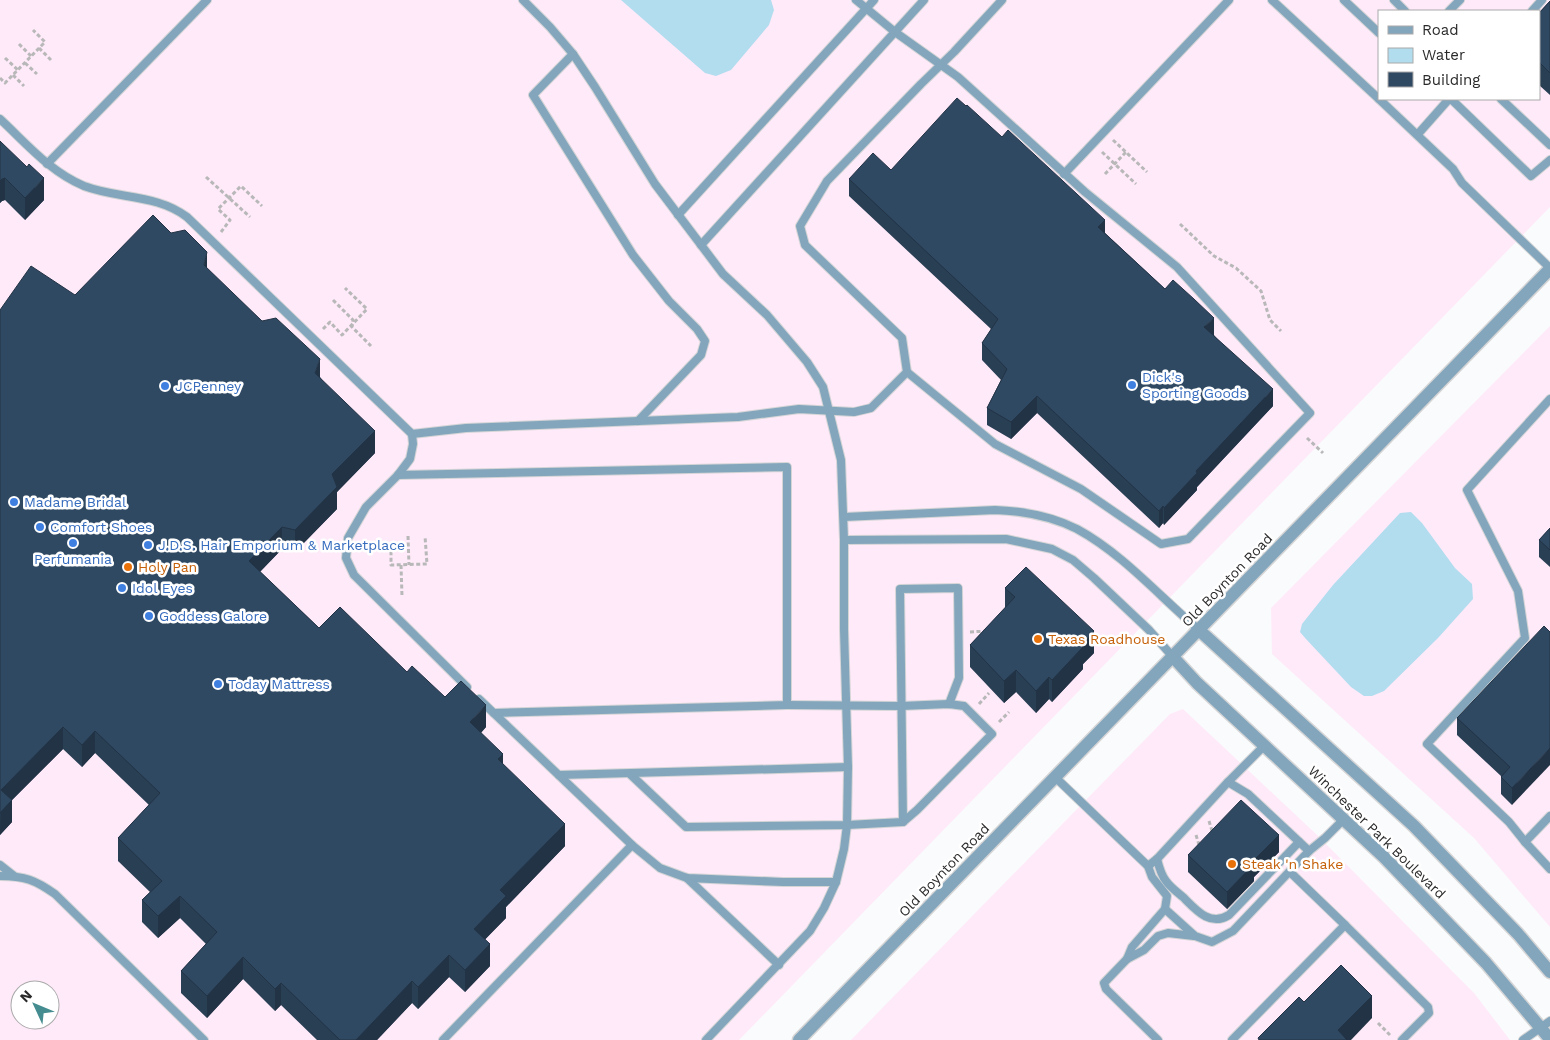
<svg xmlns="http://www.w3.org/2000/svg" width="1550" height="1040" viewBox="0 0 1550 1040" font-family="'Work Sans',sans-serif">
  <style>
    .commercial { fill: #ffeaf9; fill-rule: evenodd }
    .water { fill: #b1ddef }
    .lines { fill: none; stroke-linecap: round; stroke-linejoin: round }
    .service-casing { stroke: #d5d5d6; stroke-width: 10 }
    .minor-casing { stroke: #d5d5d6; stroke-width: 15 }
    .tertiary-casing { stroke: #d5d5d6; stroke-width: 15 }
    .path { stroke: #b8b8b9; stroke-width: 3; stroke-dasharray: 4 2.5; stroke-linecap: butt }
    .service { stroke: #83a6bd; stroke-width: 8 }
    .minor { stroke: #83a6bd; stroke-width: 12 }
    .tertiary { stroke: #83a6bd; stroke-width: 12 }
    .wall { fill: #293f54 }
    .shaded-wall { fill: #223345 }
    .building { fill: #304962; stroke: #223345 }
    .shop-dot { fill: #3f7fe0; stroke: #fff; stroke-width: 2 }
    .food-dot { fill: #e8710a; stroke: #fff; stroke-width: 2 }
    .labels { text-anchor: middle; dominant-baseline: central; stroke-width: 5; stroke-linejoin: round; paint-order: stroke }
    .shop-label { font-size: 14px; fill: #366cbe; stroke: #fff; text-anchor: start }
    .food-label { font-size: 14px; fill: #c56008; stroke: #fff; text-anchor: start }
    .street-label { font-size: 14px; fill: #2a2a2a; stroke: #fff }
  </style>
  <rect width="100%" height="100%" fill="#fafbfc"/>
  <!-- commercial -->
  <g class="commercial">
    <path d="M 0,0 L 1550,0 L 1550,207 L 739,1040 L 0,1040 ZM 1379,11 L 1539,11 L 1539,99 L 1379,99 ZM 20,990 L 50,990 L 50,1020 L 20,1020 Z"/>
    <polygon points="1550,326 1550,927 1474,838 1272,654 1271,608"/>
    <polygon points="1183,709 1316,834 1474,993 1510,1040 851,1040 1170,714"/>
  </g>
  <!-- water -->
  <g class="water">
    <polygon points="621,0 771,0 774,10 769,25 731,70 716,76 705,73"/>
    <polygon points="1411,512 1422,523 1455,568 1472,584 1473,599 1438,638 1384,691 1372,696 1364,696 1351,687 1306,639 1300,632 1302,624 1333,585 1400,513"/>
  </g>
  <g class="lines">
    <defs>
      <g id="service">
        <polyline points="523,0 550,27 573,54 595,87 655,184 723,274 767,315 807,362 823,387 841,460 844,540 844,629 848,767 847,825 844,849 836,882 824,908 810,931 706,1040"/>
        <polyline points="856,0 895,32 958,77 1085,192 1177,267 1310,413 1188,539 1161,544 1081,489 995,444 907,372"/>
        <polyline points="1272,0 1379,99"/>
        <polyline points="1344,0 1379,33"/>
        <polyline points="1394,0 1405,11"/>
        <polyline points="1449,11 1460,0"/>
        <polyline points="1532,11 1542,0"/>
        <polyline points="573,54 533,95 633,255 669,301 697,329 705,341 701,355 638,421"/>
        <polyline points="1379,99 1453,169 1462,183 1550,268"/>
        <polyline points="1451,99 1531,176 1550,160"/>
        <polyline points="1501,99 1550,145"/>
        <path d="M 0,119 C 26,143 50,172 84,186 C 118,199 157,194 187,217 L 412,434 L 413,444 L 410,459 L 398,475 L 366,507 L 348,538 L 346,558 L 354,575 L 467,687"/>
        <polyline points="1418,134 1449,99"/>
        <polyline points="47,164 207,0"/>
        <polyline points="1064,174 1229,0"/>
        <polyline points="678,215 874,0"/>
        <polyline points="701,245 924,0"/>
        <polyline points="412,434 466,428 738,417 799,409 854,412 871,408 907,372 902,338 805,245 800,226 827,181 921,84 954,52 1002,0"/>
        <polyline points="398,475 787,467 787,705 494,713"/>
        <path d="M 844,517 L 995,510 C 1023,511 1051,516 1077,529 C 1123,554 1159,596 1199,630"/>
        <polyline points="844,540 1006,539 1052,549 1073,560 1094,578 1149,630 1173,657"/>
        <polyline points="630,774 686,827 847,825 903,822 917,810 992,734 964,706 949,704 901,706 787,705"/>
        <polyline points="559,775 848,767"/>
        <polyline points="1056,778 1148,866 1152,877 1167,896 1165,909 1132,947 1127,959"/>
        <polyline points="1228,782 1264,746"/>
        <polyline points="1550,816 1525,842 1550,869"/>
        <polyline points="903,822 900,589 958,588 959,678 949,704"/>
        <polyline points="1525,842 1509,822 1427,744 1525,638 1518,591 1467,490 1550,399"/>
        <polyline points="632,845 660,868 687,878 783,882 836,882"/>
        <path d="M 1157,859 C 1159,867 1161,875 1166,881 C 1170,887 1177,892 1183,897 C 1196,910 1210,927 1229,915 L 1299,842"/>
        <polyline points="0,865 14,876"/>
        <polyline points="1148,866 1157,859 1228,782 1248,794 1309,851"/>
        <polyline points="1290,872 1345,925"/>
        <path d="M 0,876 C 25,876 35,880 55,894 L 204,1040"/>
        <polyline points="687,878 779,965"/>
        <polyline points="1165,909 1195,936 1212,942 1233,931 1309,851 1325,838 1343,820"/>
        <polyline points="443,1040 632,845 479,699"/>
        <polyline points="1158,1040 1106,989 1104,983 1127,959 1144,950 1158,936 1168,933 1194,936"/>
        <polyline points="1232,1040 1345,925 1428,1007 1429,1013 1402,1040"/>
        <polyline points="1523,1040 1550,1021"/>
      </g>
      <g id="minor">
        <polyline points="1199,630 1414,826 1518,934 1550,972"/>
        <polyline points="1173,657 1197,683 1384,857 1486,963 1550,1039"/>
      </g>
      <polyline id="tertiary" points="799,1040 1550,269"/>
    </defs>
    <!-- service casing -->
    <use href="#service" class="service-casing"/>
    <!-- minor casing -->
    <use href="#minor" class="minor-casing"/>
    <!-- tertiary casing -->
    <use href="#tertiary" class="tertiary-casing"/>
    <!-- path -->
    <g class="path">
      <polyline points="19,44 31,56"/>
      <polyline points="39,48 51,60"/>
      <polyline points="5,58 18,70"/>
      <polyline points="25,63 37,74"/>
      <polyline points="13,75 24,86"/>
      <polyline points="0,78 5,83 45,42 33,30"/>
      <polyline points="1113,140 1147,172"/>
      <polyline points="1102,152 1136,184"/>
      <polyline points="1105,174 1126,152"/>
      <polyline points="206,177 250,217"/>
      <polyline points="1180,224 1214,256 1236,268 1261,291 1270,320 1281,331"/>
      <polyline points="221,232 230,220 218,209 241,186 262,206"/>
      <polyline points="333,300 353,320 352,327 371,346"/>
      <polyline points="323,329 330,322 342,335 367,309 345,288"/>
      <polyline points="1307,438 1323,453"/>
      <polyline points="408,536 409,565"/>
      <polyline points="361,545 391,549 391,565 427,564 425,536"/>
      <polyline points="401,565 402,596"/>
      <polyline points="970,632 987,631"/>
      <polyline points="979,704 989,693"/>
      <polyline points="999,722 1009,712"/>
      <polyline points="1209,821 1213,834"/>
      <polyline points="1196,835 1200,848"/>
      <polyline points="1378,1023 1390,1035"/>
    </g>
    <!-- service -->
    <use href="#service" class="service"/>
    <!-- minor -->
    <use href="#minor" class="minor"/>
    <!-- tertiary -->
    <use href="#tertiary" class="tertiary"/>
  </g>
  <!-- wall -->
  <g class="wall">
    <polygon points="1550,1 1550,95 1539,85 1539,13"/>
    <polygon points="0,141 44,200 25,220 5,200 2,201 0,203"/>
    <polygon points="891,170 1105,233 1214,335 1273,406 1197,487 1197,490 1164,525 1163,523 1159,528 1037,413 1011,439 987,425 987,408 1001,380 982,360 982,343 991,329 849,196 849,179"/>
    <polygon points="207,269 320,377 375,453 337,492 337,509 295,552 282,549 260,572 319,628 407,672 486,727 481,733 503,764 565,846 506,907 506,918 485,939 490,966 465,992 449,977 418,1009 412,1003 377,1040 317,1040 281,1005 275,1011 243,979 207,1018 181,993 181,971 206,944 180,918 158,938 142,922 142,900 150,892 118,861 118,838 149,805 95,753 82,767 63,749 12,800 12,822 0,835 0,310"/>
    <polygon points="1550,528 1550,567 1539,557 1539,540"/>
    <polygon points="1005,588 1094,653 1083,664 1083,669 1052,702 1049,699 1036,713 1016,692 1004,703 970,667 970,645 1005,608"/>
    <polygon points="1550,632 1512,805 1501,794 1501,776 1457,735 1457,718"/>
    <polygon points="1279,852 1254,877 1254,881 1227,909 1188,872 1188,855"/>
  </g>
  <!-- shaded-wall -->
  <g class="shaded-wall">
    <polygon points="5,178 5,200 2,201 0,203 0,181 2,179"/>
    <polygon points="44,178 44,200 25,220 25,198"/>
    <polygon points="1105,220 1105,237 1098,227"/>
    <polygon points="207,252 207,274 204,265"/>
    <polygon points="1214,318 1214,335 1204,344 1204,327"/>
    <polygon points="320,359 320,382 315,373"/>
    <polygon points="1273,389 1273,406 1197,487 1197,490 1164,525 1164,508 1196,471"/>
    <polygon points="1037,396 1037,413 1011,439 1011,422"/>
    <polygon points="375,431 375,453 337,492 337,509 295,552 295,530 332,474"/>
    <polygon points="1163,506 1163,523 1159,528 1159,511"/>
    <polygon points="282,527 282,549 249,583 249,561"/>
    <polygon points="1094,631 1094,653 1083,664 1083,669 1052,702 1052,680 1081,645"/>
    <polygon points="1016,670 1016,692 1004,703 1004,681"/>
    <polygon points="1049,677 1049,699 1036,713 1036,691"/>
    <polygon points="486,705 486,727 470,744 470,722"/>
    <polygon points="63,727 63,749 12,800 12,822 0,835 1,790"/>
    <polygon points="95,731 95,753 82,767 82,745"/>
    <polygon points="1550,748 1550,765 1512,805 1512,788"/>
    <polygon points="503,754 503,776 498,759"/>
    <polygon points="565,824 565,846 506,907 506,918 474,951 474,929 500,890"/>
    <polygon points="1279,835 1279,852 1254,877 1254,881 1227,909 1227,892 1252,862"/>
    <polygon points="180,896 180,918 158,938 158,916"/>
    <polygon points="490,944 490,966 465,992 465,970"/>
    <polygon points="449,955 449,977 418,1009 418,987"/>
    <polygon points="243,957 243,979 207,1018 207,996"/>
    <polygon points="412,981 412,1003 377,1040 356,1040"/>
    <polygon points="281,983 281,1005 275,1011 275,989"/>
    <polygon points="1372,996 1372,1018 1351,1040 1338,1040 1338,1030"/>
  </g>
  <!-- building -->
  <g class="building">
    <polygon points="1550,1 1550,73 1539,62 1539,53 1540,51 1539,50 1539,13"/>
    <polygon points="957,98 966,106 967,105 1002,137 1008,130 1105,220 1098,227 1165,289 1173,280 1194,299 1214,318 1204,327 1273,389 1196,471 1197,473 1164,508 1163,506 1159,511 1037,396 1011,422 987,408 1007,369 982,343 998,319 849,179 873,153 891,170"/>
    <polygon points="0,141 27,167 29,164 44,178 25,198 5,178 2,179 0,181"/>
    <polygon points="153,215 171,233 185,230 207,252 204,265 262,321 276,318 320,359 315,373 375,431 332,474 337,487 295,530 282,527 249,561 319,628 340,607 407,672 412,666 445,697 461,681 486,705 470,722 503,754 498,759 565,824 500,890 506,896 474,929 490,944 465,970 449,955 418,987 412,981 356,1040 340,1040 281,983 275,989 243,957 207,996 181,971 217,932 180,896 158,916 142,900 162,881 118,838 160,793 95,731 82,745 63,727 1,790 12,800 0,813 0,310 31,266 75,295"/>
    <polygon points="1550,528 1550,550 1539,540"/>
    <polygon points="1026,567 1094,631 1081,645 1083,647 1052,680 1049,677 1036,691 1016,670 1004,681 970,645 1015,597 1005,588"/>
    <polygon points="1544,626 1550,632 1550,748 1512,788 1501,777 1510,767 1457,718"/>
    <polygon points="1241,800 1279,835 1252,862 1254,864 1227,892 1188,855"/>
    <polygon points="1341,965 1372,996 1338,1030 1347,1040 1259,1040 1258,1038 1299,997 1304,1002"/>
  </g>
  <!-- markers -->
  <g class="shop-dot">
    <circle cx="1132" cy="385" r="5"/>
    <circle cx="165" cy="386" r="5"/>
    <circle cx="14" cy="502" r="5"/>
    <circle cx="40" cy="527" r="5"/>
    <circle cx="73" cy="543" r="5"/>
    <circle cx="148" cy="545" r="5"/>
    <circle cx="122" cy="588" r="5"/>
    <circle cx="149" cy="616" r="5"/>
    <circle cx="218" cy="684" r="5"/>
  </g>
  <g class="food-dot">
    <circle cx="128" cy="567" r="5"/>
    <circle cx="1038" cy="639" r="5"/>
    <circle cx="1232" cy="864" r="5"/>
  </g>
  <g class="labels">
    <!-- shop labels -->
    <g class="shop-label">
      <text x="1142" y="377">Dick's<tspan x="1142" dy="16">Sporting Goods</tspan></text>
      <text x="175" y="386">JCPenney</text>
      <text x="24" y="502">Madame Bridal</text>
      <text x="50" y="527">Comfort Shoes</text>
      <text x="158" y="545">J.D.S. Hair Emporium &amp; Marketplace</text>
      <text x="73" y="559" text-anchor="middle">Perfumania</text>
      <text x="132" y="588">Idol Eyes</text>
      <text x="159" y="616">Goddess Galore</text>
      <text x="228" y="684">Today Mattress</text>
    </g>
    <!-- food labels -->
    <g class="food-label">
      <text x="138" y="567">Holy Pan</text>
      <text x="1048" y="639">Texas Roadhouse</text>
      <text x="1242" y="864">Steak 'n Shake</text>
    </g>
    <!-- street labels -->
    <g class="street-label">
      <text transform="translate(1227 580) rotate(-46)">Old Boynton Road</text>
      <text transform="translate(1377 832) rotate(44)">Winchester Park Boulevard</text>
      <text transform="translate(944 870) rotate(-46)">Old Boynton Road</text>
    </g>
  </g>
  <!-- legend -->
  <rect x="1378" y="10" width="162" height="90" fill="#ffffff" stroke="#aaaaaa"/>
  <rect x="1388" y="26" width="25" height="8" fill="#83a6bd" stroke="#aaaaaa"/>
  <text x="1422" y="35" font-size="15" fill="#2a2a2a">Road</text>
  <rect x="1388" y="48" width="25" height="15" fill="#b1ddef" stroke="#aaaaaa"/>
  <text x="1422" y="60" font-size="15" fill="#2a2a2a">Water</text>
  <rect x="1388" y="72" width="25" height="15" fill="#304962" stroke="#aaaaaa"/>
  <text x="1422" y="85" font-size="15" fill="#2a2a2a">Building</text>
  <!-- north arrow -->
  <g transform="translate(35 1005) rotate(314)"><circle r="24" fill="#ffffff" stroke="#aaaaaa"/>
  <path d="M0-4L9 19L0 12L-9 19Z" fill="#448c8f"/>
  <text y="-8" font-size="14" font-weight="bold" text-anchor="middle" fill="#2a2a2a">N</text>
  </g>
</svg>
